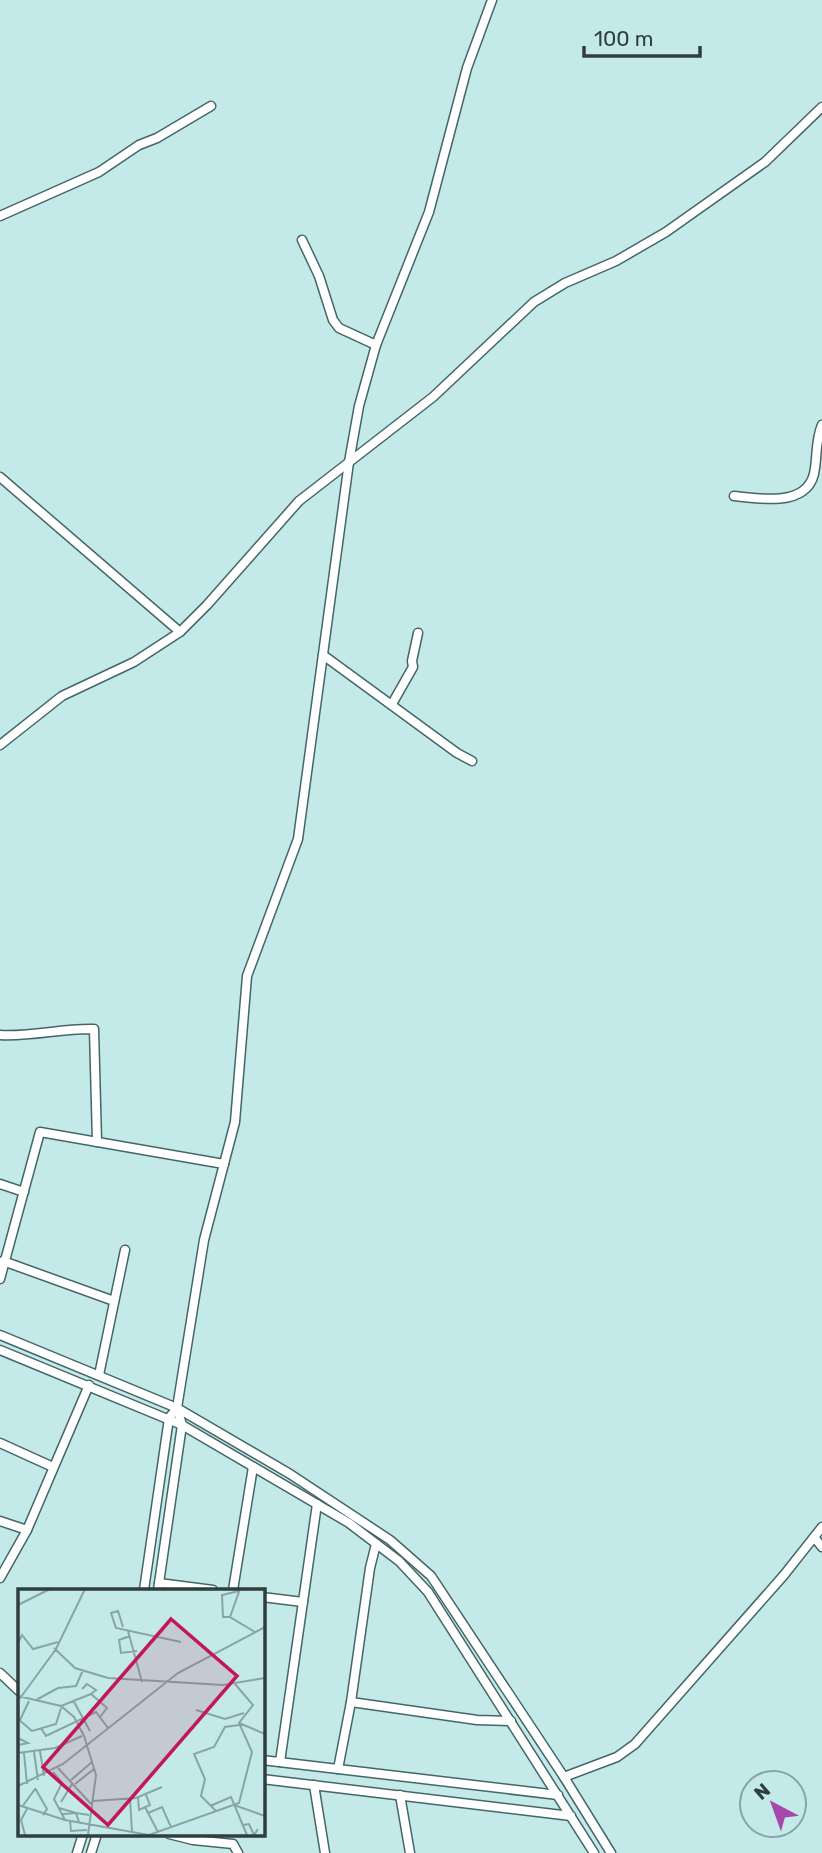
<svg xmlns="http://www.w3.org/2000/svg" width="822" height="1853" viewBox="0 0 822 1853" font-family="Rubik,sans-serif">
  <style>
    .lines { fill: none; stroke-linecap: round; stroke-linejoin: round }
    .minor-casing { stroke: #466; stroke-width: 11 }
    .minor { stroke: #fff; stroke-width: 8 }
    .inset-road { fill: none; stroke: #88a5a5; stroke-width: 2 }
    .view { fill: #c2185b; fill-opacity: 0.15; stroke: #c2185b; stroke-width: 3.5 }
    .inset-edge { fill: none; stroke: #2f3e3e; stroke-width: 3.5 }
  </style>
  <rect width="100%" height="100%" fill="#c4e9e9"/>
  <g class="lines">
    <defs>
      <g id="minor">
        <polyline points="0,216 99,172 139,145 157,138 211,106"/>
        <polyline points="302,240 319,276 333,320 339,328 376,345"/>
        <polyline points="0,477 180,632"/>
        <path d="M 734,496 C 762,499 811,508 815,468 C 817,455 816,438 822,425"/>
        <polyline points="323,655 457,753 472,761"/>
        <polyline points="392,704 413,667 412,661 418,633"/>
        <polyline points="0,745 62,696 134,662 180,632 207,605 299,501 433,397 534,302 565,283 616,261 666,232 765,162 822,107"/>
        <path d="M 0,1035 C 32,1037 62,1028 94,1029 L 97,1142"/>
        <polyline points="0,1184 24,1192"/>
        <polyline points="3,1261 114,1301"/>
        <polyline points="0,1279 40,1132 224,1164"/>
        <polyline points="0,1335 177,1408 290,1474 390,1540 431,1576 564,1777 611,1853"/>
        <polyline points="0,1350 182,1425 349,1523 399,1561 428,1592 594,1853"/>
        <polyline points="99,1375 125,1250"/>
        <polyline points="0,1443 53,1467"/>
        <polyline points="0,1521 27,1530"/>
        <polyline points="814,1537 822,1547"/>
        <polyline points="0,1578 27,1530 89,1385"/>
        <polyline points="159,1583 213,1590"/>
        <polyline points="144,1590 169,1418 177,1408"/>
        <polyline points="158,1590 182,1425 177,1408 204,1240 235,1122 247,976 298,839 349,462 359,406 376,345 429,212 467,68 492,0"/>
        <polyline points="233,1590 253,1467"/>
        <polyline points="262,1597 303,1602"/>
        <polyline points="0,1673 19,1691"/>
        <polyline points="351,1702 477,1720 511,1721"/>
        <polyline points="262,1760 558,1795"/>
        <polyline points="280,1762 317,1504"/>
        <polyline points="338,1769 351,1702 370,1568 376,1544"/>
        <polyline points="564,1777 617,1757 635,1744 784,1575 822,1527"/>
        <polyline points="262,1779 571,1816"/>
        <polyline points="314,1785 325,1853"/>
        <polyline points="400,1795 410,1853"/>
        <polyline points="169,1834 193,1840 233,1844 238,1853"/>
        <polyline points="77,1853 83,1834"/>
        <polyline points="91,1853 97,1834"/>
      </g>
    </defs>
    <!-- minor casing -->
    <use href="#minor" class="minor-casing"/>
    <!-- minor -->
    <use href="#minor" class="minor"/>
  </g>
  <!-- overview -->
  <g transform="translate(18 1589)">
    <rect width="247" height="247" fill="#c4e9e9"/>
    <path class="inset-road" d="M 222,0 L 212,28 L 237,43M 0,16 L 32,0M 212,28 L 205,28 L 204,6 L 221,2M 105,38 L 100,22 L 93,24 L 98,39 L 163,53M 110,42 L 124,93M 112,47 L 101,51 L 103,64 L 119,62M 0,54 L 4,46 L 15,60 L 40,53M 36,59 L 57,79 L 90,89 L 205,96 L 247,89M 64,100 L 69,95 L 78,101 L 73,105M 0,107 L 43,117 L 56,128 L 66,147 L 78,186 L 70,246M 18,111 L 40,99 L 58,97 L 65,81M 55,111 L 72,142M 0,112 L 38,60 L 67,0M 43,117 L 73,105 L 89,119 L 82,128M 178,121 L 207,130 L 226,124M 0,130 L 14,142 L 38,135 L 43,119M 2,131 L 11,112M 221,134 L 247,145M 23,139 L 28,147 L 78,123 L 90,139M 0,149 L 10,154 L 0,156M 22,162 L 26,187M 16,163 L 20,191M 0,164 L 37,159 L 64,147M 6,164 L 9,195M 40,179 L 73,215M 35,183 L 44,194 L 36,210 L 47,231M 53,191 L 74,173M 57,195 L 76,180M 0,197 L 45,175 L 160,84 L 247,38M 17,199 L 29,220 L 25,226M 120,208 L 121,221 L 132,216 L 128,206M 112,210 L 114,243M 75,212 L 118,209 L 144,198M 43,213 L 54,195M 0,216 L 47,231 L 131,246 L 221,214 L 234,163 L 221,134 L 235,116 L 217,95M 216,216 L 247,227M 192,217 L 213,208 L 229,246M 4,218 L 17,200M 127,218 L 140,243M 41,219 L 58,224 L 45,225M 198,222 L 183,207 L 187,190 L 176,165 L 196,158 L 207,138 L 221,136M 130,224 L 144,218 L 153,238M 52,232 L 53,242 L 69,241M 61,233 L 58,224 L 71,226M 225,236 L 231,235 L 236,246 L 240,240M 7,246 L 3,231 L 9,220"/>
    <path class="view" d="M 153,30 L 219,87 L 90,236 L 25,178 Z"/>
    <rect width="247" height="247" class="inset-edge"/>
  </g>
  <!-- north arrow -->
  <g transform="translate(773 1804) rotate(319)"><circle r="33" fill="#c4e9e9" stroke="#88a5a5" stroke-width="2"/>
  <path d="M0-5L12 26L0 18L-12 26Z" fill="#a746ad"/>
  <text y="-10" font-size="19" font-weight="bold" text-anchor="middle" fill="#2f3e3e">N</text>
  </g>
  <!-- scale -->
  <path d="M584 46v10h116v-10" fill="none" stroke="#2f3e3e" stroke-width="3.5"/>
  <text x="594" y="46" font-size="21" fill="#2f3e3e" stroke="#c4e9e9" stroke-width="5" paint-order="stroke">100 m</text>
</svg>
